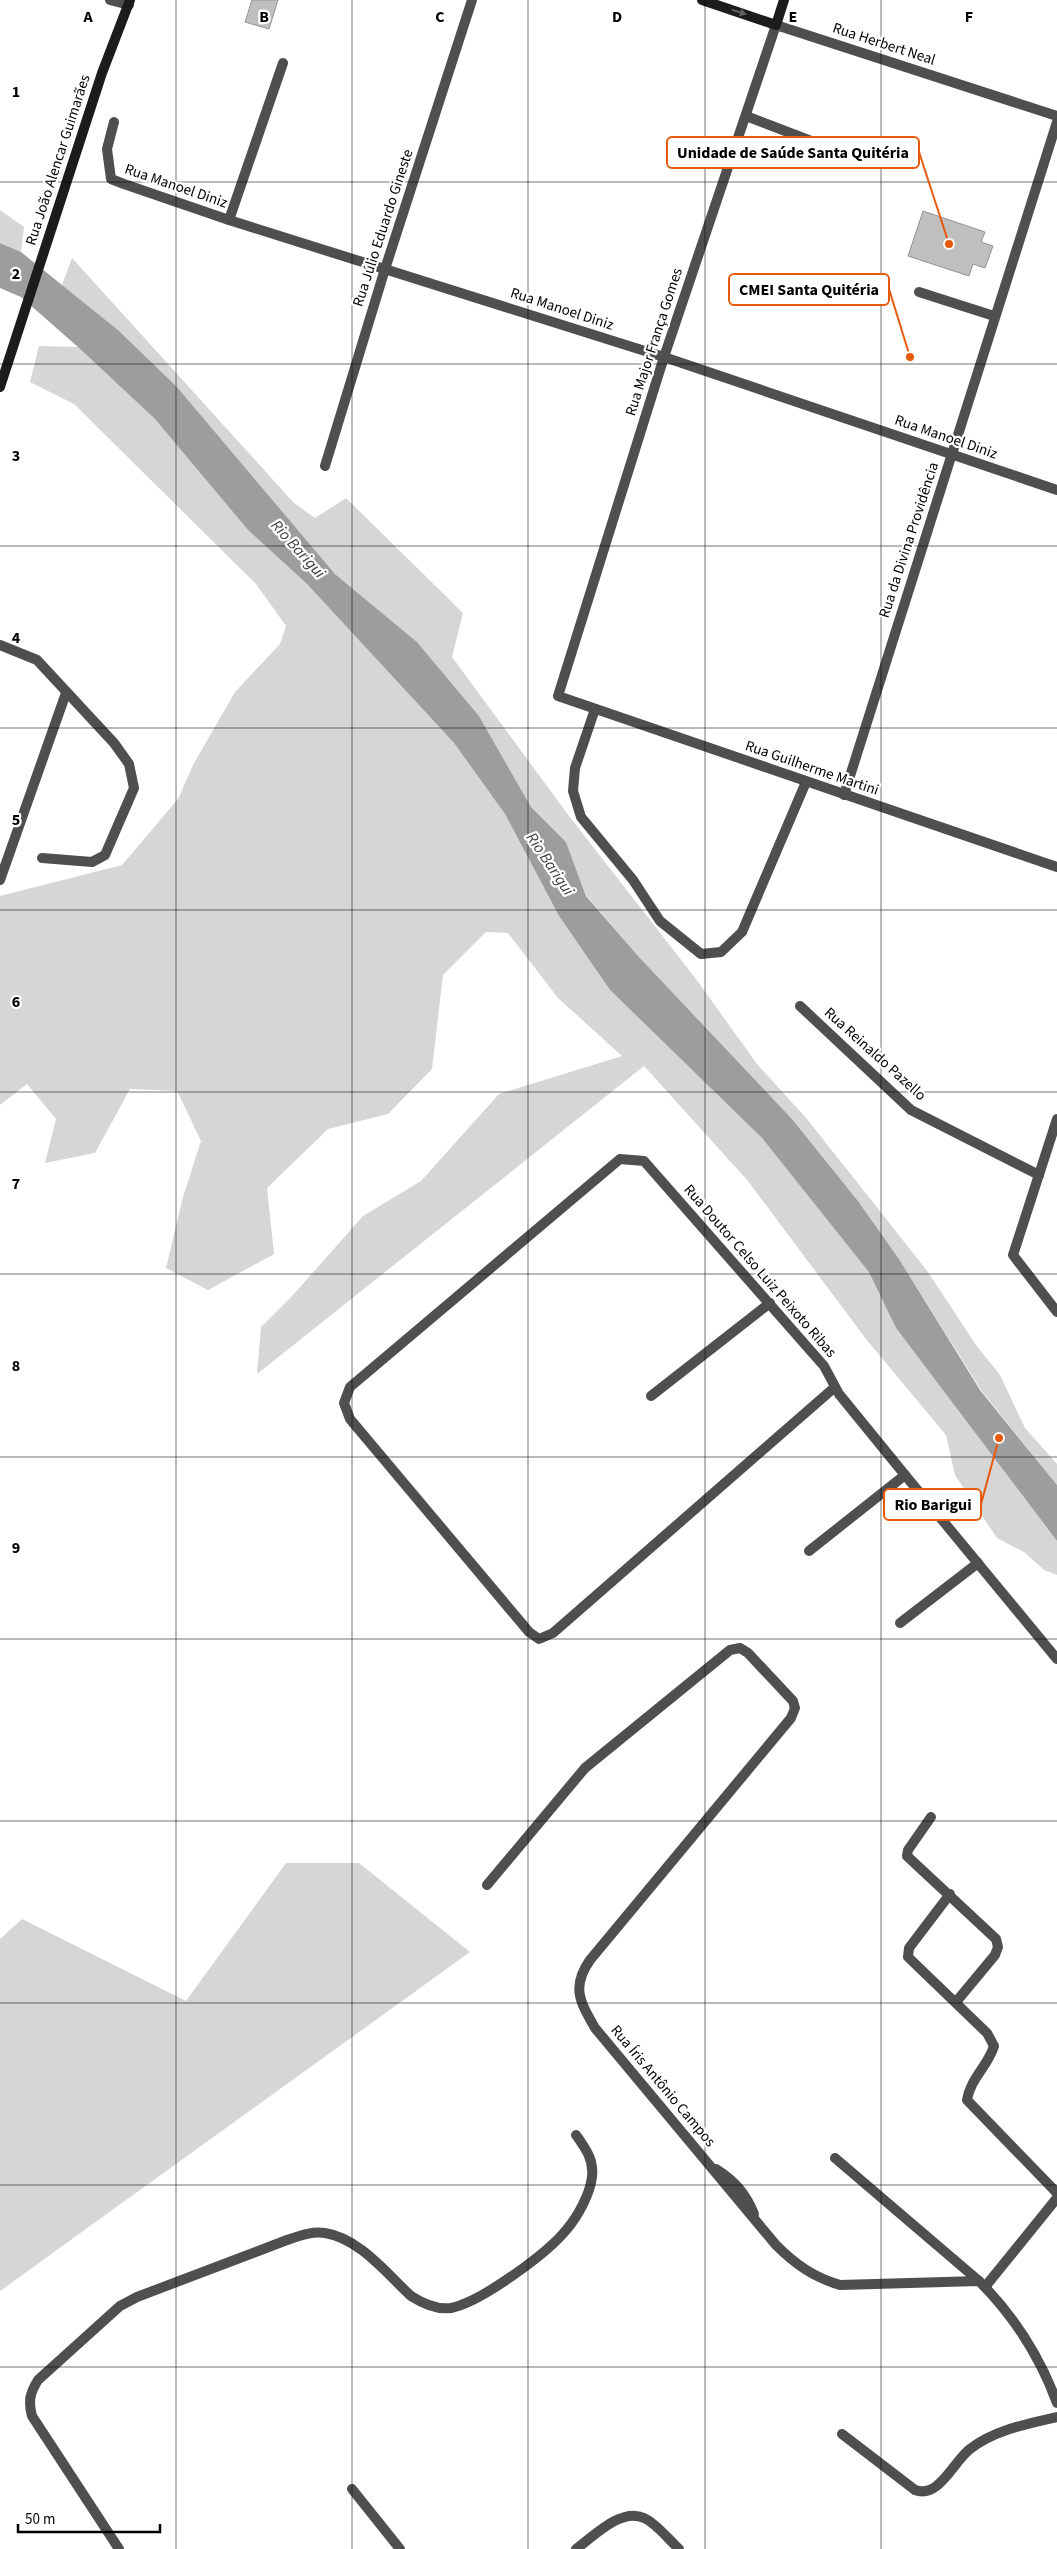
<svg xmlns="http://www.w3.org/2000/svg" width="1057" height="2549" viewBox="0 0 1057 2549" font-family="'Source Sans 3',sans-serif">
  <style>
    .green { fill: #d6d6d6 }
    .water { fill: #9d9d9d }
    .building { fill: #bfbfbf; stroke: #939393 }
    .lines { fill: none; stroke-linecap: round; stroke-linejoin: round }
    .service { stroke: #4f4f4f; stroke-width: 10 }
    .minor { stroke: #4f4f4f; stroke-width: 10 }
    .secondary { stroke: #1c1c1c; stroke-width: 10 }
    .oneway { fill: #606060 }
    .grid { fill: none; stroke: #000; stroke-width: 1; stroke-opacity: 0.55 }
    .labels { text-anchor: middle; dominant-baseline: central; stroke-width: 4.5; stroke-linejoin: round; paint-order: stroke }
    .street-label { font-size: 15px; fill: #000; stroke: #fff }
    .water-label { font-size: 16px; font-style: italic; fill: #3e3e3e; stroke: #fff }
    .grid-label { font-size: 16px; text-anchor: middle; font-weight: bold; fill: #000; stroke: #fff; stroke-width: 4.5; stroke-linejoin: round; paint-order: stroke }
    .leader { fill: none; stroke: #e8590c; stroke-width: 2 }
    .callout-dot { fill: #e8590c; stroke: #fff; stroke-width: 2 }
    .callout { fill: #fff; stroke: #e8590c; stroke-width: 2 }
    .callout-label { font-size: 16px; text-anchor: middle; font-weight: bold; fill: #000 }
  </style>
  <rect width="100%" height="100%" fill="#fff"/>
  <!-- green -->
  <g class="green">
    <polygon points="0,210 24,227 21,252 0,243"/>
    <polygon points="72,258 294,503 315,518 346,498 463,613 452,657 569,816 696,979 757,1064 807,1119 928,1272 976,1345 1000,1375 1025,1428 1057,1464 1057,1485 981,1390 899,1259 858,1201 792,1119 639,957 586,895 566,842 531,807 479,716 417,642 335,574 177,387 118,330 62,285"/>
    <polygon points="39,346 78,347 155,419 248,530 307,584 454,743 505,814 559,916 610,990 762,1138 870,1272 896,1328 1057,1541 1057,1575 1044,1570 1024,1552 997,1538 955,1475 946,1435 866,1339 748,1181 644,1066 257,1374 261,1327 293,1295 363,1216 421,1181 499,1094 622,1056 558,998 508,933 486,932 443,975 432,1069 388,1114 328,1129 267,1188 274,1254 208,1290 166,1268 183,1197 201,1141 177,1091 130,1089 95,1153 45,1163 56,1119 27,1084 0,1105 0,896 122,865 178,799 193,765 235,692 280,644 286,626 256,584 74,404 30,382"/>
    <polygon points="286,1863 359,1863 470,1952 0,2291 0,1939 22,1919 186,2001"/>
  </g>
  <!-- water -->
  <polygon class="water" points="0,243 21,252 62,285 118,330 177,387 335,574 417,642 479,716 531,807 566,842 586,896 639,957 792,1119 858,1201 899,1259 980,1390 1057,1485 1057,1541 896,1328 869,1272 762,1138 610,990 559,916 505,814 454,743 307,584 248,530 155,419 78,347 21,297 0,288"/>
  <!-- building -->
  <g class="building">
    <polygon points="252,0 278,0 269,29 245,22"/>
    <polygon points="923,211 985,232 981,242 993,246 985,268 973,264 969,276 908,256"/>
  </g>
  <g class="lines">
    <!-- service -->
    <g class="service">
      <polyline points="746,116 819,144"/>
      <polyline points="229,220 283,63"/>
      <polyline points="919,292 994,316"/>
      <polyline points="0,645 37,660 114,743 129,764 134,788 105,855 92,862 42,858"/>
      <polyline points="0,880 66,693"/>
      <polyline points="835,1387 553,1633 539,1639 529,1632 350,1419 344,1403 350,1387 620,1159 644,1161 824,1366 839,1394 905,1475"/>
      <polyline points="651,1396 770,1303"/>
      <polyline points="931,1817 908,1850 907,1856 996,1939 998,1947 995,1955 956,2002"/>
      <path d="M 950,1894 L 909,1948 L 908,1957 L 987,2033 L 994,2046 C 988,2066 970,2079 967,2100 L 1057,2193"/>
      <polyline points="985,2287 1057,2198"/>
      <path d="M 842,2434 L 915,2490 C 939,2499 953,2462 970,2449 C 994,2430 1027,2424 1057,2417"/>
    </g>
    <!-- minor -->
    <g class="minor">
      <polyline points="110,0 129,5"/>
      <polyline points="1057,116 776,25 664,357 558,696 1057,867"/>
      <polyline points="114,122 107,149 111,179 124,184 229,220 664,357 1057,490"/>
      <polyline points="325,466 385,269 472,0"/>
      <polyline points="595,709 575,768 573,791 581,817 633,880 660,921 701,954 721,952 742,932 806,782"/>
      <polyline points="844,795 1057,122"/>
      <polyline points="800,1006 911,1110 1039,1175"/>
      <polyline points="1057,1119 1013,1255 1057,1312"/>
      <polyline points="809,1551 905,1475 1057,1659"/>
      <polyline points="900,1623 978,1563"/>
      <path d="M 487,1885 L 585,1768 L 730,1650 L 740,1648 L 748,1653 L 793,1701 L 795,1708 L 791,1718 L 590,1960 C 571,1987 580,2002 595,2028 L 776,2245 C 795,2264 813,2277 840,2285 L 979,2281 C 1014,2316 1040,2357 1057,2403"/>
      <polyline points="835,2158 979,2281"/>
      <path d="M 716,2169 C 735,2181 746,2194 754,2214"/>
      <polyline points="352,2489 400,2549"/>
      <path d="M 119,2549 L 32,2416 C 28,2401 30,2393 38,2380 L 120,2306 L 137,2297 L 287,2240 C 299,2236 312,2231 325,2233 C 359,2238 387,2274 411,2296 C 422,2303 437,2310 451,2308 C 481,2302 548,2253 567,2229 C 578,2216 590,2194 592,2177 C 594,2160 586,2149 576,2135"/>
      <path d="M 576,2549 C 593,2537 621,2507 644,2518 C 656,2523 669,2540 679,2549"/>
    </g>
    <!-- secondary -->
    <g class="secondary">
      <polyline points="702,0 776,25 784,0"/>
      <polyline points="0,387 102,73 130,0"/>
    </g>
  </g>
  <!-- one-way arrows -->
  <defs><path id="oneway-solid" d="M-6-.8H1V-3.2L6.5 0L1 3.2V.8H-6Z" transform="scale(1.25)"/></defs>
  <use class="oneway" href="#oneway-solid" transform="translate(739 12) rotate(18)"/>
  <!-- grid -->
  <path class="grid" d="M 176,0 L 176,2549M 352,0 L 352,2549M 528,0 L 528,2549M 705,0 L 705,2549M 881,0 L 881,2549M 0,182 L 1057,182M 0,364 L 1057,364M 0,546 L 1057,546M 0,728 L 1057,728M 0,910 L 1057,910M 0,1092 L 1057,1092M 0,1274 L 1057,1274M 0,1457 L 1057,1457M 0,1639 L 1057,1639M 0,1821 L 1057,1821M 0,2003 L 1057,2003M 0,2185 L 1057,2185M 0,2367 L 1057,2367"/>
  <g class="labels">
    <!-- street labels -->
    <g class="street-label">
      <text transform="translate(884 44) rotate(18)">Rua Herbert Neal</text>
      <text transform="translate(58 160) rotate(-72)">Rua João Alencar Guimarães</text>
      <text transform="translate(176 186) rotate(19)">Rua Manoel Diniz</text>
      <text transform="translate(383 228) rotate(-72)">Rua Júlio Eduardo Gineste</text>
      <text transform="translate(562 309) rotate(18)">Rua Manoel Diniz</text>
      <text transform="translate(654 342) rotate(-72)">Rua Major França Gomes</text>
      <text transform="translate(946 437) rotate(19)">Rua Manoel Diniz</text>
      <text transform="translate(909 540) rotate(-72)">Rua da Divina Providência</text>
      <text transform="translate(812 768) rotate(19)">Rua Guilherme Martini</text>
      <text transform="translate(875 1054) rotate(42)">Rua Reinaldo Pazello</text>
      <text transform="translate(760 1271) rotate(49)">Rua Doutor Celso Luiz Peixoto Ribas</text>
      <text transform="translate(663 2086) rotate(50)">Rua Íris Antônio Campos</text>
    </g>
    <!-- water labels -->
    <g class="water-label">
      <text transform="translate(298 549) rotate(48)">Rio Barigui</text>
      <text transform="translate(550 864) rotate(56)">Rio Barigui</text>
    </g>
  </g>
  <g class="grid-label">
    <text x="88" y="22">A</text>
    <text x="264" y="22">B</text>
    <text x="440" y="22">C</text>
    <text x="617" y="22">D</text>
    <text x="793" y="22">E</text>
    <text x="969" y="22">F</text>
    <text x="16" y="97">1</text>
    <text x="16" y="279">2</text>
    <text x="16" y="461">3</text>
    <text x="16" y="643">4</text>
    <text x="16" y="825">5</text>
    <text x="16" y="1007">6</text>
    <text x="16" y="1189">7</text>
    <text x="16" y="1371">8</text>
    <text x="16" y="1553">9</text>
  </g>
  <!-- callouts -->
  <path class="leader" d="M949 244L919 152M910 357L889 289M999 1438L981 1504"/>
  <g class="callout-dot">
    <circle cx="949" cy="244" r="5"/>
    <circle cx="910" cy="357" r="5"/>
    <circle cx="999" cy="1438" r="5"/>
  </g>
  <g class="callout">
    <rect x="667" y="137" width="252" height="31" rx="5"/>
    <rect x="729" y="274" width="160" height="31" rx="5"/>
    <rect x="884" y="1489" width="97" height="31" rx="5"/>
  </g>
  <g class="callout-label">
    <text x="793" y="158">Unidade de Saúde Santa Quitéria</text>
    <text x="809" y="295">CMEI Santa Quitéria</text>
    <text x="933" y="1510">Rio Barigui</text>
  </g>
  <!-- scale -->
  <path d="M18 2524v8h142v-8" fill="none" stroke="#000000" stroke-width="2.5"/>
  <text x="25" y="2524" font-size="15" fill="#000000" stroke="#ffffff" stroke-width="4" paint-order="stroke">50 m</text>
</svg>
